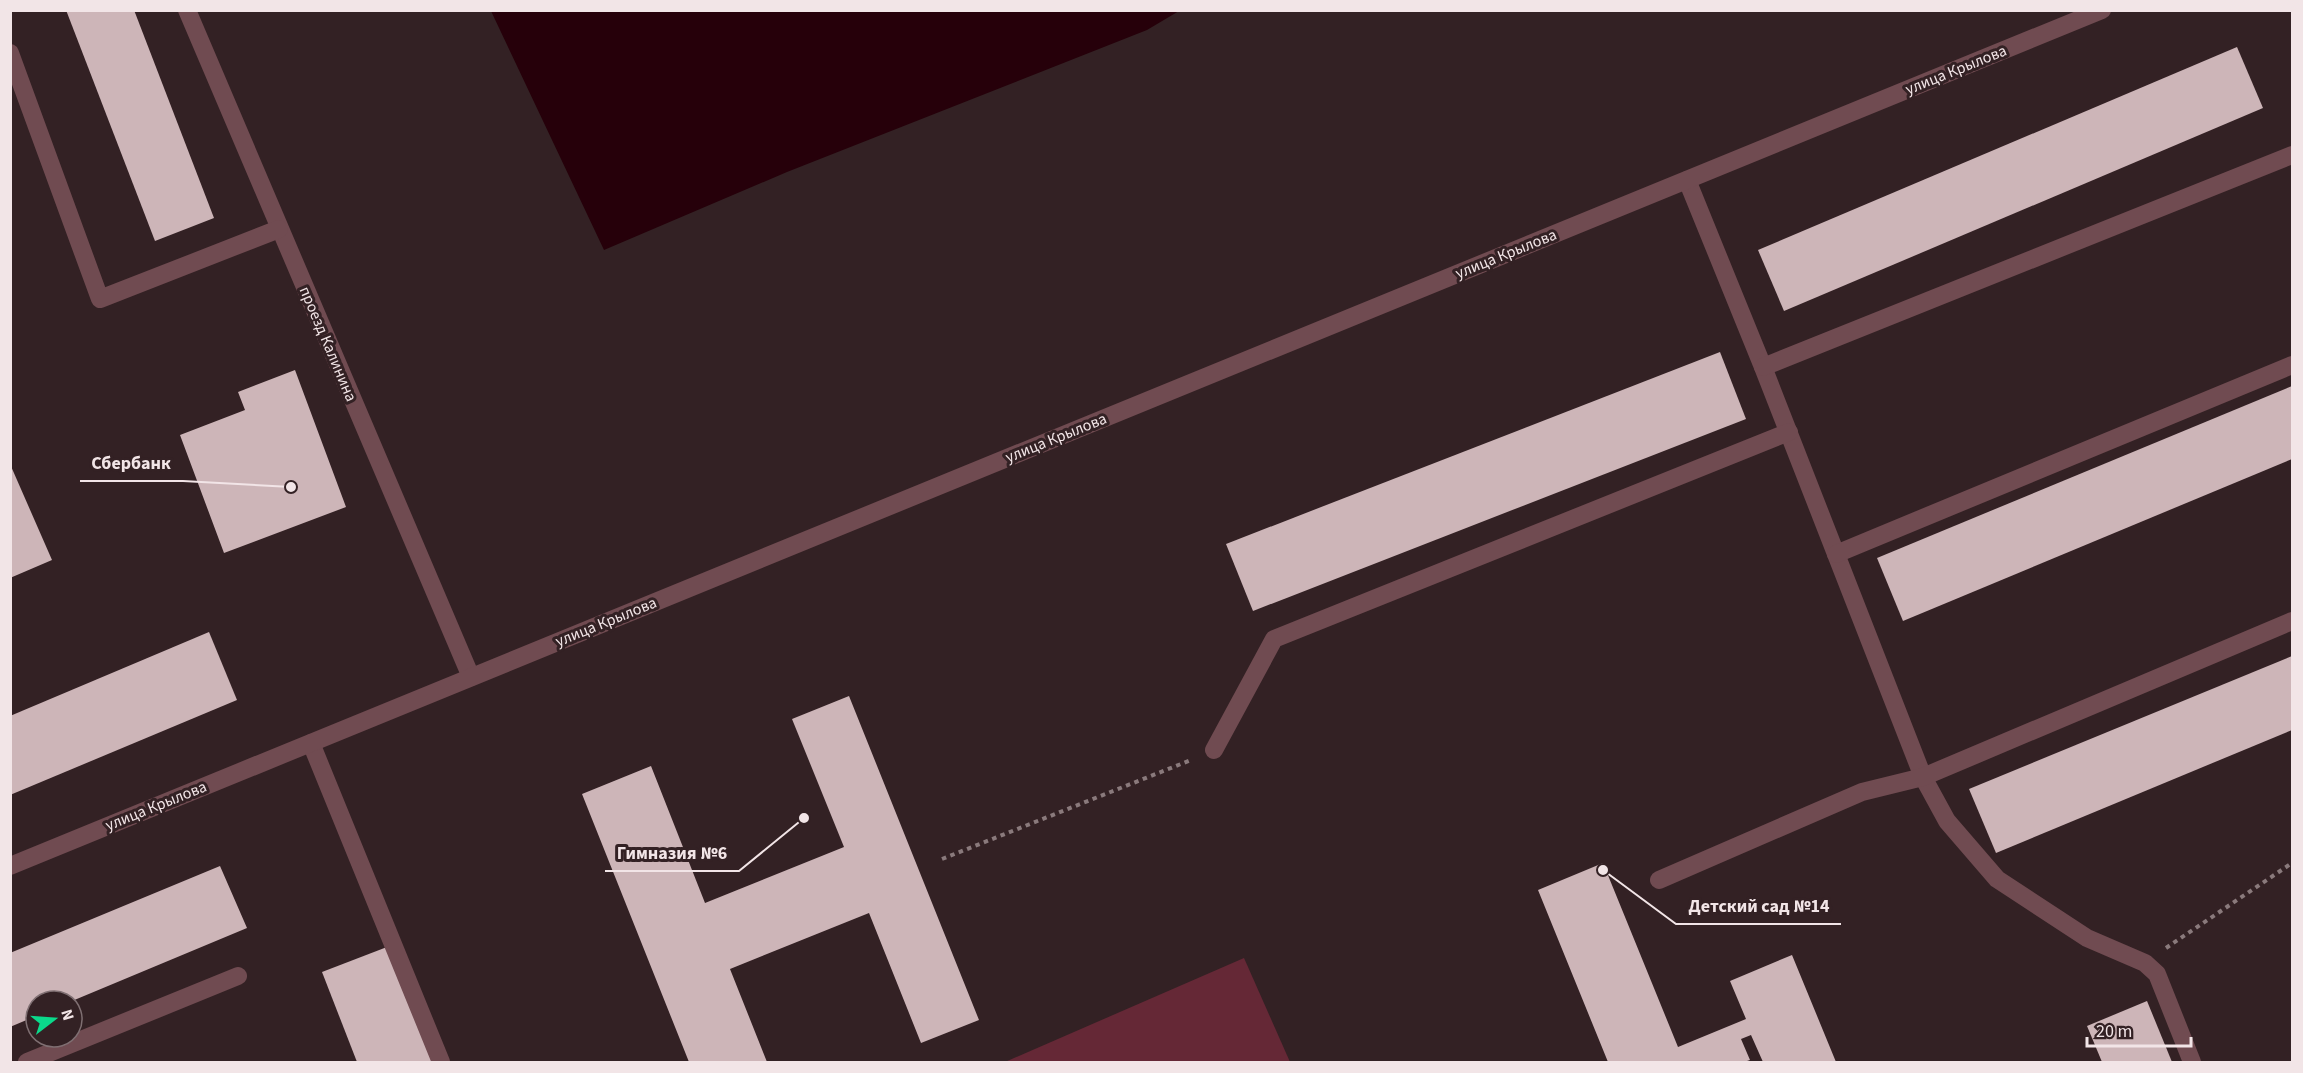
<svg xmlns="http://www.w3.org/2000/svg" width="2303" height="1073" viewBox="0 0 2303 1073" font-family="'Source Sans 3',sans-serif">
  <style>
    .green { fill: #652836 }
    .water { fill: #26000a }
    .building { fill: #cdb5b8 }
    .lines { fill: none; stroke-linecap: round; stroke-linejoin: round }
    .path { stroke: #8a7a7c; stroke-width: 4; stroke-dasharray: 4.5 4.5; stroke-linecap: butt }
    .minor { stroke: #704b51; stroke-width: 18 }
    .labels { text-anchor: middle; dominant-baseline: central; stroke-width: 6; stroke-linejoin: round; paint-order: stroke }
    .street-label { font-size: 16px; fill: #f2e5e7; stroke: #332124 }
    .leader { fill: none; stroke: #f2e5e7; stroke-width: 2 }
    .callout-dot { fill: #f2e5e7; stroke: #332124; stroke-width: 2 }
    .callout-label { font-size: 18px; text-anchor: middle; font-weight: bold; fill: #f2e5e7; stroke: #332124; stroke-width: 6; stroke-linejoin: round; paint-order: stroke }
  </style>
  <rect width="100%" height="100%" fill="#332124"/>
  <!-- green -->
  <polygon class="green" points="1244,958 1290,1062 1005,1062"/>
  <!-- water -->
  <polygon class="water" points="491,11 1179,11 1147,30 787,172 604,250"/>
  <!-- building -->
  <g class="building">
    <polygon points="66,10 134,10 214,218 155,241"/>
    <polygon points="2237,47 2263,108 1784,311 1758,250"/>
    <polygon points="1720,352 1746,419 1253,611 1226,544"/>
    <polygon points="295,370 346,507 224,553 180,435 245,410 238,392"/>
    <polygon points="2292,386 2292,459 1903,621 1877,558"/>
    <polygon points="10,464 52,560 10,578"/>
    <polygon points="209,632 237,700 10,795 10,716"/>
    <polygon points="2292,656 2292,730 1996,853 1969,789"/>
    <polygon points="849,696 979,1020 921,1043 869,913 730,969 767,1062 689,1062 582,794 651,766 705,903 844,847 792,719"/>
    <polygon points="1603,863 1678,1047 1746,1019 1730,981 1792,955 1836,1062 1763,1062 1751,1035 1741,1039 1750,1060 1744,1062 1608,1062 1538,890"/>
    <polygon points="220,866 247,928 72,1001 36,1001 36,1016 10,1027 10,953"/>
    <polygon points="387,947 432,1062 357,1062 322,972"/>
    <polygon points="2147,1001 2172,1062 2102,1062 2087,1026"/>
  </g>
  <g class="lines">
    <!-- path -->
    <g class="path">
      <polyline points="942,859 1191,760"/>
      <polyline points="2166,948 2292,863"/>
    </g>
    <!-- minor -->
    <g class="minor">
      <polyline points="187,10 471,677"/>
      <polyline points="10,53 100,299 279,229"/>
      <polyline points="1687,180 1763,367 1923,777 1947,821 1997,879 2087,938 2145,963 2157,974 2192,1062"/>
      <polyline points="1763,367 2292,155"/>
      <polyline points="1836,554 2292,365"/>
      <polyline points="311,743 441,1062"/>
      <polyline points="1214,750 1274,639 1789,432"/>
      <polyline points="10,866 2102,10"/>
      <polyline points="1659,880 1862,792 1923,777 2292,621"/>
      <polyline points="27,1062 238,976"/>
    </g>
  </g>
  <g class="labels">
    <!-- street labels -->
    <g class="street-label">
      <text transform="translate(1956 70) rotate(-22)">улица Крылова</text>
      <text transform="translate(1506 254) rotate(-22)">улица Крылова</text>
      <text transform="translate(328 344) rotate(67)">проезд Калинина</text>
      <text transform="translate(1056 438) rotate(-22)">улица Крылова</text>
      <text transform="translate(606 622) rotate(-22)">улица Крылова</text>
      <text transform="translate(156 806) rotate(-22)">улица Крылова</text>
    </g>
  </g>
  <!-- callouts -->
  <path class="leader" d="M291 487L183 481H80M804 818L739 871H605M1603 870L1676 924H1841"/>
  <g class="callout-dot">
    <circle cx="291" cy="487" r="6"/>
    <circle cx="804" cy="818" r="6"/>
    <circle cx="1603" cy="870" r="6"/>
  </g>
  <g class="callout-label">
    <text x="131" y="469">Сбербанк</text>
    <text x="672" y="859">Гимназия №6</text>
    <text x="1759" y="912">Детский сад №14</text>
  </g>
  <!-- border -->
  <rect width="2303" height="1073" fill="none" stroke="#f2e5e7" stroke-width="24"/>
  <!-- north arrow -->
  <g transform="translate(54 1019) rotate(73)"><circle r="28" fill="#332124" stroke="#7f6f72" stroke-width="1.5"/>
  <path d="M0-4.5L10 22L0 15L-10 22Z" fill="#0bd98b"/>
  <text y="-9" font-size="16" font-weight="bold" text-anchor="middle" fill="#f2e5e7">N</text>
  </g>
  <!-- scale -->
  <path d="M2087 1037v9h104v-9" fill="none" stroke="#f2e5e7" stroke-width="3"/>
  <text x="2096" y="1037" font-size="18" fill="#f2e5e7" stroke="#332124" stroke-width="4.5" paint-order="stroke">20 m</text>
</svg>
